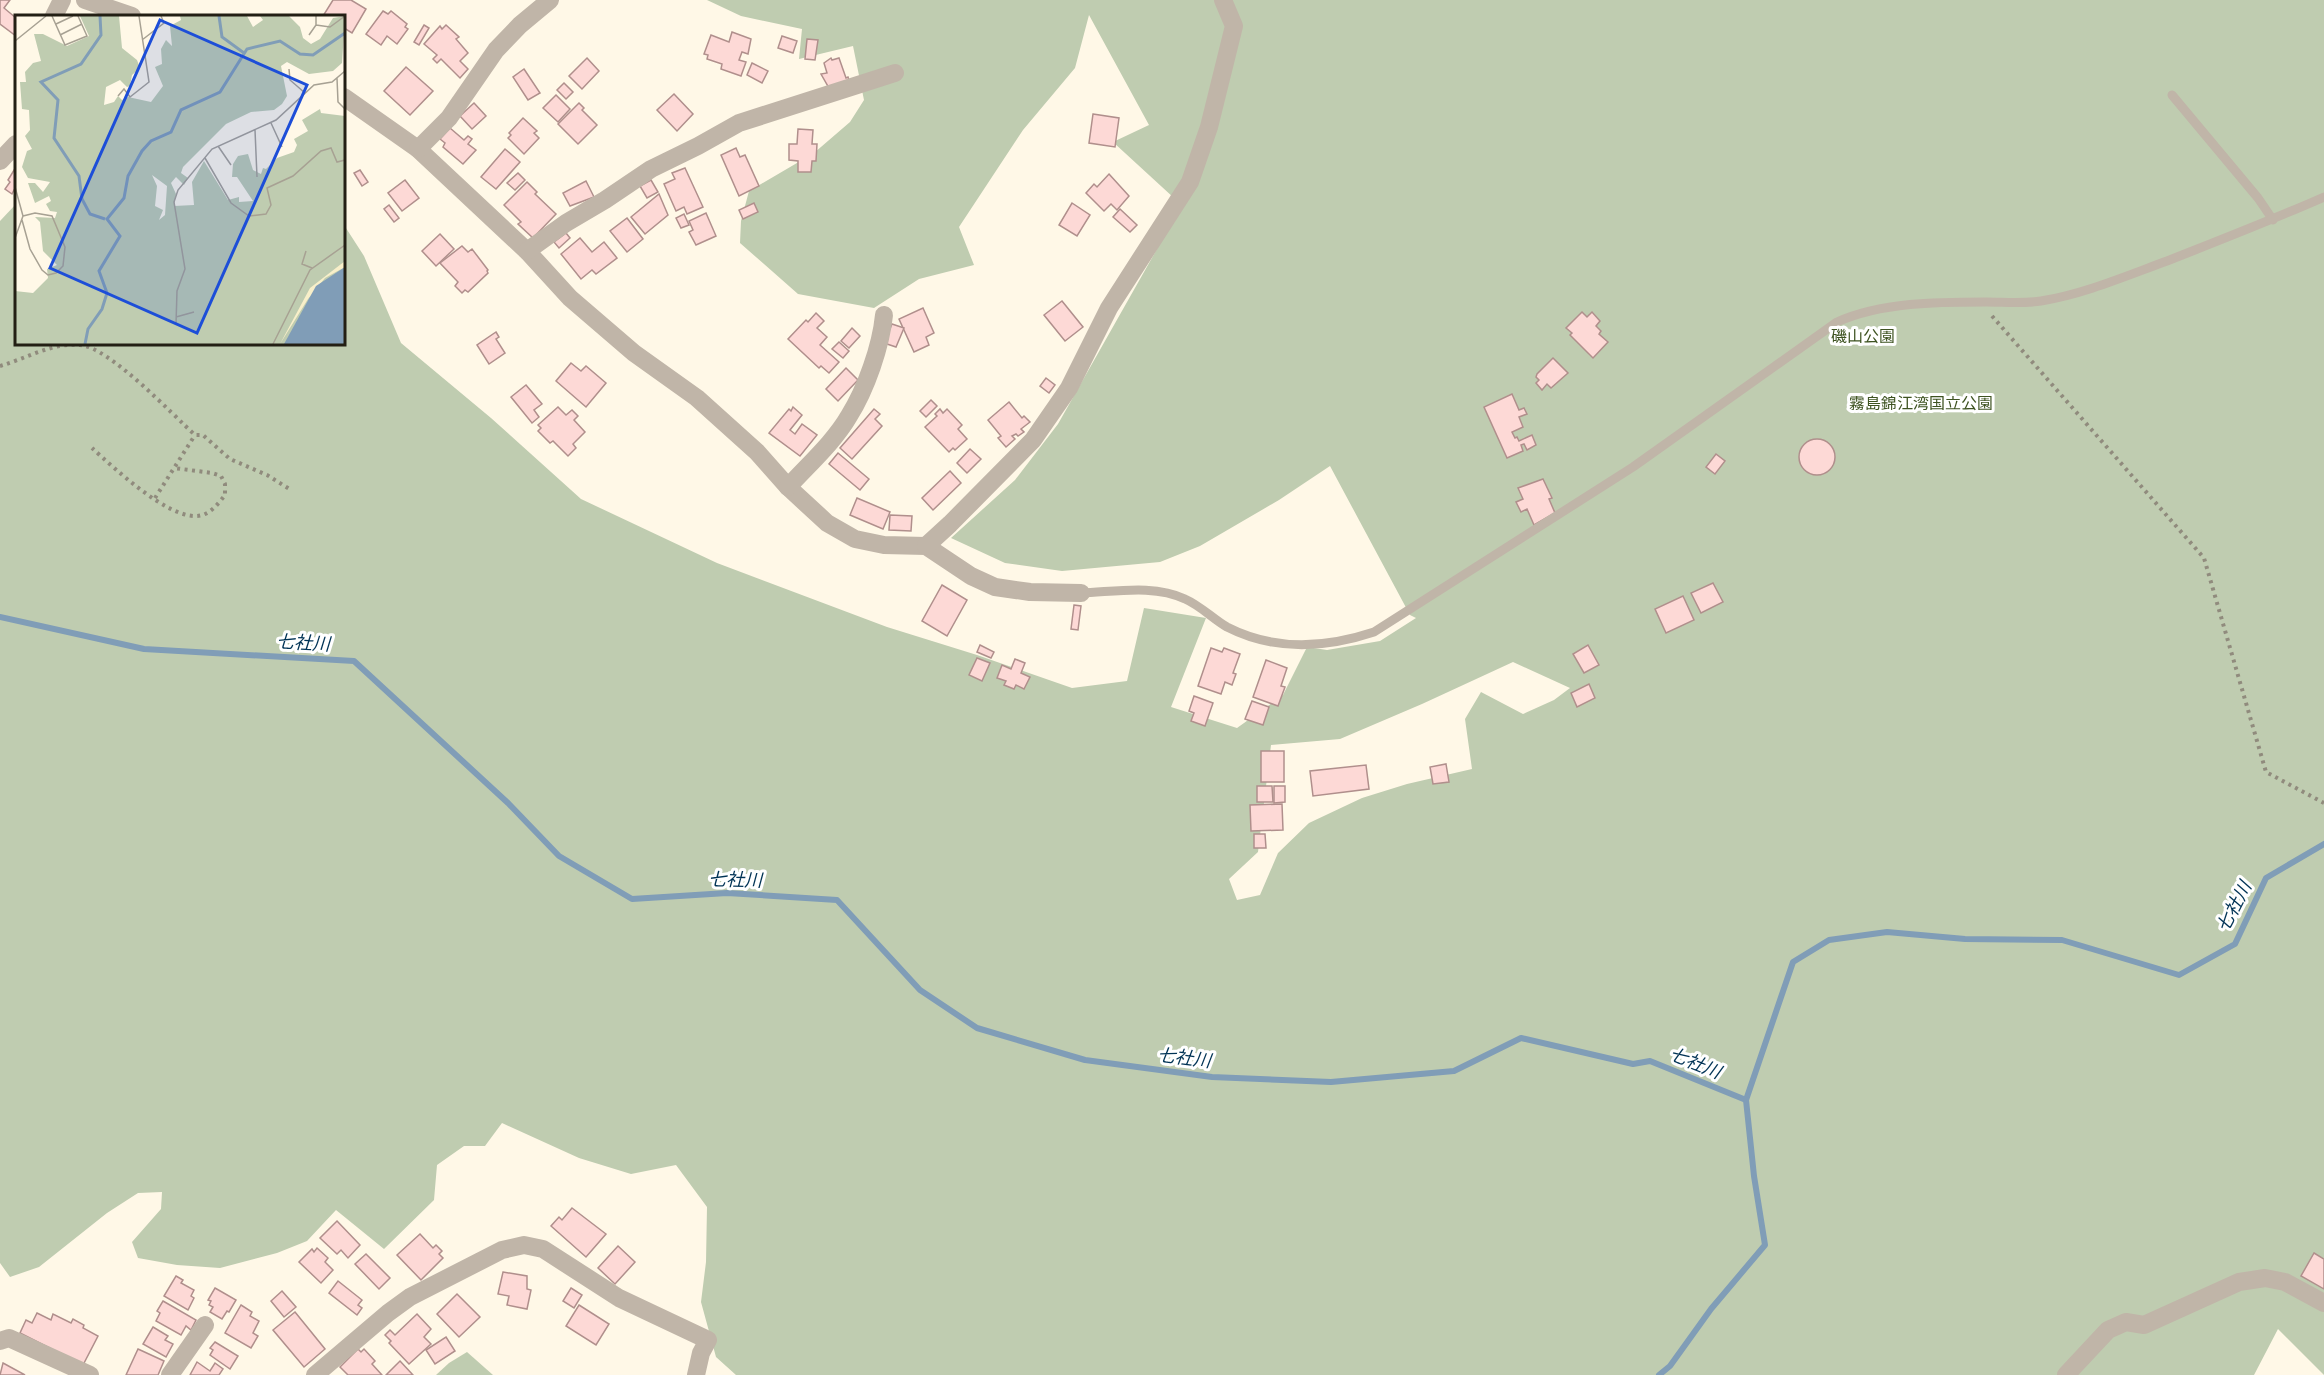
<svg xmlns="http://www.w3.org/2000/svg" width="2324" height="1375" viewBox="0 0 2324 1375" font-family="'Nunito Sans','Noto Sans JP',sans-serif">
  <style>
    .green { fill: #bfccb0; fill-rule: evenodd }
    .lines { fill: none; stroke-linecap: round; stroke-linejoin: round }
    .stream { stroke: #809db7; stroke-width: 6 }
    .building { fill: #fdd9d6; stroke: #b08f8c; stroke-width: 1.5 }
    .path { stroke: #908b7d; stroke-width: 4; stroke-dasharray: 3 4.5; stroke-linecap: butt }
    .service { stroke: #c0b5a8; stroke-width: 9 }
    .minor { stroke: #c0b5a8; stroke-width: 18 }
    .labels { text-anchor: middle; dominant-baseline: central; stroke-width: 6; stroke-linejoin: round; paint-order: stroke }
    .park-label { font-size: 16px; fill: #3e5321; stroke: #fff }
    .water-label { font-size: 18px; font-style: italic; fill: #035; stroke: #fff }
    .inset-river { fill: none; stroke: #809db7; stroke-width: 3 }
    .inset-road { fill: none; stroke: #a7a193; stroke-width: 1.5 }
    .view { fill: #1d4ed8; fill-opacity: 0.15; stroke: #1d4ed8; stroke-width: 3 }
    .inset-edge { fill: none; stroke: #231f14; stroke-width: 3 }
  </style>
  <rect width="100%" height="100%" fill="#fff8e7"/>
  <!-- green -->
  <g class="green">
    <path d="M 707,0 L 2324,0 L 2324,1375 L 2278,1329 L 2254,1375 L 736,1375 L 716,1357 L 701,1302 L 706,1262 L 707,1207 L 676,1165 L 631,1174 L 579,1158 L 502,1123 L 485,1146 L 464,1146 L 437,1165 L 434,1200 L 384,1249 L 336,1210 L 307,1241 L 277,1253 L 220,1268 L 177,1265 L 138,1258 L 132,1242 L 161,1209 L 162,1192 L 138,1193 L 107,1213 L 39,1267 L 10,1277 L 0,1263 L 0,221 L 16,204 L 16,344 L 344,344 L 344,225 L 364,256 L 401,343 L 491,418 L 581,499 L 717,563 L 887,627 L 977,655 L 1072,688 L 1127,681 L 1144,608 L 1206,618 L 1171,707 L 1237,728 L 1283,695 L 1307,647 L 1327,650 L 1380,641 L 1416,618 L 1410,615 L 1330,466 L 1279,500 L 1200,546 L 1160,562 L 1062,571 L 1005,563 L 951,538 L 1015,480 L 1058,424 L 1174,219 L 1174,198 L 1113,142 L 1149,125 L 1089,15 L 1075,68 L 1023,130 L 959,227 L 974,265 L 919,279 L 874,308 L 798,294 L 740,243 L 741,221 L 749,191 L 814,153 L 850,122 L 864,100 L 853,46 L 799,59 L 802,29 L 741,16 ZM 1513,662 L 1570,688 L 1554,700 L 1523,714 L 1481,692 L 1465,719 L 1472,769 L 1407,784 L 1362,798 L 1309,823 L 1278,853 L 1260,895 L 1237,900 L 1229,879 L 1258,852 L 1271,745 L 1340,739 L 1422,704 Z"/>
    <polygon points="467,1352 493,1375 436,1375 449,1363"/>
  </g>
  <g class="lines">
    <!-- stream -->
    <g class="stream">
      <polyline points="0,617 144,649 354,661 508,803 559,856 632,899 727,893 837,900 920,990 977,1028 1085,1060 1212,1077 1331,1082 1454,1071 1521,1038 1633,1064 1650,1061 1746,1100 1793,962 1829,940 1887,932 1965,939 2062,940 2179,975 2235,944 2266,878 2324,844"/>
      <polyline points="1659,1375 1670,1366 1711,1309 1765,1245 1754,1176 1746,1100"/>
    </g>
  </g>
  <!-- building -->
  <g class="building">
    <polygon points="0,0 10,0 4,8 16,18 16,36 0,24"/>
    <polygon points="333,0 351,0 366,9 352,33 344,28 344,16 323,16"/>
    <polygon points="383,11 388,14 391,11 407,24 405,27 408,29 397,44 387,36 381,45 366,34"/>
    <polygon points="424,25 429,28 419,45 414,42"/>
    <polygon points="446,25 459,37 456,39 468,53 460,61 468,69 460,78 441,59 437,63 433,59 437,55 424,44 440,26 442,29"/>
    <polygon points="732,32 751,39 748,54 742,52 739,60 746,62 741,76 721,69 722,64 707,59 708,55 704,54 711,35 729,42"/>
    <polygon points="782,36 797,41 793,53 778,48"/>
    <polygon points="807,39 818,40 815,60 805,59"/>
    <polygon points="587,58 599,71 582,89 569,76"/>
    <polygon points="831,58 832,60 839,58 846,78 848,77 849,80 829,88 821,74 827,73 824,63"/>
    <polygon points="752,63 768,71 762,83 747,75"/>
    <polygon points="406,67 433,91 410,115 384,91"/>
    <polygon points="524,69 540,93 528,100 513,77"/>
    <polygon points="564,83 573,92 566,99 557,90"/>
    <polygon points="674,94 693,114 677,131 657,110"/>
    <polygon points="556,95 570,109 558,122 543,108"/>
    <polygon points="474,103 486,116 472,129 460,116"/>
    <polygon points="579,103 584,108 582,110 597,125 578,144 558,124"/>
    <polygon points="1093,114 1119,118 1115,147 1089,143"/>
    <polygon points="523,118 537,131 534,133 539,138 524,154 508,138 511,135 509,133"/>
    <polygon points="450,128 464,140 468,136 472,139 468,144 476,150 463,164 443,147 445,143 440,139"/>
    <polygon points="798,129 813,130 812,144 817,144 816,161 812,161 811,172 798,172 798,161 789,160 789,144 797,144"/>
    <polygon points="736,148 740,157 745,155 759,186 739,196 721,155"/>
    <polygon points="505,149 520,162 496,189 481,177"/>
    <polygon points="16,167 16,191 14,190 12,194 5,189 10,182 8,180"/>
    <polygon points="685,168 703,207 687,214 684,207 676,211 664,184 675,179 672,173"/>
    <polygon points="360,170 368,182 362,186 354,173"/>
    <polygon points="518,173 525,180 515,190 507,183"/>
    <polygon points="1109,174 1129,196 1117,210 1111,204 1104,211 1086,193 1094,184 1097,187"/>
    <polygon points="405,180 419,198 402,211 388,193"/>
    <polygon points="651,180 658,192 647,198 640,186"/>
    <polygon points="586,181 594,197 570,206 563,193"/>
    <polygon points="527,182 537,192 535,194 556,214 533,238 518,224 521,222 504,205"/>
    <polygon points="659,194 668,215 645,234 631,217"/>
    <polygon points="754,203 758,212 743,219 739,210"/>
    <polygon points="1072,203 1090,215 1077,236 1059,225"/>
    <polygon points="389,205 399,218 394,222 384,209"/>
    <polygon points="1120,209 1137,225 1130,232 1113,217"/>
    <polygon points="706,213 716,236 696,245 689,232 693,230 689,221"/>
    <polygon points="684,214 689,225 681,228 676,218"/>
    <polygon points="627,218 643,239 627,252 610,231"/>
    <polygon points="566,233 570,238 559,248 554,242"/>
    <polygon points="440,234 454,249 436,266 422,251"/>
    <polygon points="580,238 592,252 604,242 617,258 596,274 592,270 581,279 561,254"/>
    <polygon points="462,246 468,252 472,249 488,270 487,271 488,273 468,292 465,290 462,293 455,286 458,282 440,263"/>
    <polygon points="1062,301 1083,327 1065,341 1044,315"/>
    <polygon points="923,308 934,333 926,337 929,345 914,352 899,319"/>
    <polygon points="1582,312 1587,317 1592,312 1600,321 1596,326 1601,331 1599,334 1608,342 1593,358 1570,335 1572,333 1566,328"/>
    <polygon points="816,313 824,321 817,328 827,337 820,345 839,362 829,373 821,366 819,368 788,339 806,320 808,322"/>
    <polygon points="892,324 904,328 896,347 884,343"/>
    <polygon points="852,328 860,336 849,348 841,341"/>
    <polygon points="496,332 499,337 496,339 505,353 489,364 477,345"/>
    <polygon points="839,342 849,351 843,358 832,349"/>
    <polygon points="1553,358 1568,373 1551,388 1547,384 1542,390 1536,383 1539,380 1536,377 1537,374"/>
    <polygon points="571,363 581,371 586,366 606,383 586,407 556,381"/>
    <polygon points="846,368 858,380 838,401 826,389"/>
    <polygon points="1046,378 1055,385 1049,393 1040,386"/>
    <polygon points="526,385 542,404 534,410 539,417 532,423 511,397"/>
    <polygon points="1512,394 1519,410 1524,408 1527,414 1519,417 1523,427 1512,432 1515,438 1517,437 1519,441 1532,435 1536,445 1527,450 1524,444 1521,445 1523,451 1507,458 1484,407"/>
    <polygon points="931,400 937,406 926,417 920,411"/>
    <polygon points="1009,402 1022,418 1024,416 1030,422 1021,429 1024,432 1018,436 1016,434 1012,436 1015,439 1006,447 998,438 1001,436 988,420"/>
    <polygon points="558,407 566,415 572,410 578,416 574,420 585,432 573,444 576,448 568,456 553,441 550,443 538,431 541,428 538,425"/>
    <polygon points="793,407 802,415 790,430 795,434 802,424 817,435 800,456 769,433 789,409 791,411"/>
    <polygon points="874,409 880,414 875,419 882,426 852,459 840,448"/>
    <polygon points="940,409 943,413 947,409 962,425 958,429 967,439 955,450 953,448 949,452 925,427 937,416 935,414"/>
    <circle cx="1817" cy="457" r="18"/>
    <polygon points="970,449 981,459 967,473 957,463"/>
    <polygon points="838,453 869,479 860,490 829,464"/>
    <polygon points="1716,454 1725,461 1715,474 1706,467"/>
    <polygon points="950,471 961,483 933,510 922,498"/>
    <polygon points="1543,479 1552,498 1549,499 1555,513 1534,525 1527,509 1521,512 1516,502 1523,499 1518,488"/>
    <polygon points="857,498 890,512 883,529 850,515"/>
    <polygon points="890,515 912,516 911,531 889,530"/>
    <polygon points="1713,583 1723,602 1701,613 1691,593"/>
    <polygon points="942,585 967,600 947,636 922,621"/>
    <polygon points="1683,596 1694,620 1666,633 1655,609"/>
    <polygon points="1074,605 1081,606 1078,630 1071,629"/>
    <polygon points="980,645 994,652 991,658 977,652"/>
    <polygon points="1588,645 1599,665 1584,673 1573,654"/>
    <polygon points="1211,648 1222,652 1224,648 1240,654 1233,673 1236,674 1232,685 1225,682 1221,694 1198,686"/>
    <polygon points="977,658 990,663 982,681 969,675"/>
    <polygon points="1015,659 1025,663 1021,673 1030,677 1024,689 1016,685 1014,689 1004,685 1006,681 997,678 1002,665 1011,669"/>
    <polygon points="1266,660 1287,668 1281,686 1285,687 1278,706 1253,697"/>
    <polygon points="1589,684 1595,698 1577,707 1571,693"/>
    <polygon points="1194,696 1213,703 1205,726 1191,721 1194,713 1189,711"/>
    <polygon points="1252,701 1269,707 1263,725 1245,719"/>
    <rect x="1261" y="751" width="23" height="31"/>
    <polygon points="1446,764 1449,782 1433,784 1430,767"/>
    <polygon points="1366,765 1369,789 1313,796 1310,771"/>
    <polygon points="1257,786 1272,786 1273,802 1257,802"/>
    <polygon points="1274,786 1285,786 1285,802 1274,803"/>
    <polygon points="1282,804 1283,830 1251,831 1250,805"/>
    <polygon points="1254,834 1265,834 1266,848 1254,848"/>
    <polygon points="572,1208 606,1234 586,1257 551,1226 559,1217 562,1220"/>
    <polygon points="337,1221 360,1245 348,1258 341,1250 337,1254 320,1238"/>
    <polygon points="420,1234 433,1248 436,1245 442,1251 439,1254 443,1258 421,1280 397,1255"/>
    <polygon points="618,1246 635,1262 615,1284 598,1268"/>
    <polygon points="317,1248 328,1258 325,1262 333,1270 321,1283 299,1262 312,1249 314,1252"/>
    <polygon points="2314,1253 2324,1259 2324,1289 2301,1276"/>
    <polygon points="366,1254 390,1278 379,1289 355,1264"/>
    <polygon points="503,1272 527,1276 527,1289 531,1290 527,1309 507,1305 509,1296 498,1294"/>
    <polygon points="176,1276 183,1280 181,1283 194,1290 191,1296 194,1298 188,1310 164,1296"/>
    <polygon points="338,1281 362,1300 358,1305 362,1308 357,1315 329,1293"/>
    <polygon points="215,1288 236,1300 229,1312 227,1311 222,1319 210,1312 213,1307 209,1305 211,1301 208,1300"/>
    <polygon points="571,1288 582,1295 574,1308 563,1301"/>
    <polygon points="282,1291 296,1307 284,1317 271,1301"/>
    <polygon points="457,1294 480,1317 459,1337 437,1314"/>
    <polygon points="163,1301 196,1320 191,1330 186,1326 181,1335 156,1321 160,1313 157,1311"/>
    <polygon points="241,1305 252,1312 250,1316 259,1321 253,1333 258,1336 251,1348 225,1333"/>
    <polygon points="579,1305 609,1324 596,1345 566,1326"/>
    <polygon points="295,1312 325,1349 304,1367 273,1330"/>
    <polygon points="37,1313 51,1320 53,1314 71,1323 73,1319 84,1325 83,1328 98,1336 83,1365 20,1333 26,1320 32,1323"/>
    <polygon points="417,1314 431,1329 424,1337 431,1344 409,1364 389,1343 391,1341 385,1335 390,1330 395,1335"/>
    <polygon points="153,1327 168,1336 165,1340 173,1344 166,1357 143,1344"/>
    <polygon points="446,1337 455,1351 435,1364 426,1350"/>
    <polygon points="215,1342 238,1356 230,1369 210,1355 213,1350 210,1348"/>
    <polygon points="138,1349 164,1361 158,1375 126,1375"/>
    <polygon points="358,1349 361,1352 364,1349 375,1361 372,1364 382,1375 348,1375 340,1367"/>
    <polygon points="400,1361 413,1375 386,1375"/>
    <polygon points="197,1362 210,1371 215,1363 223,1369 219,1375 190,1375"/>
    <polygon points="3,1363 25,1375 0,1375"/>
  </g>
  <g class="lines">
    <!-- path -->
    <g class="path">
      <polyline points="1992,316 2204,558 2266,772 2324,803"/>
      <path d="M 0,366 C 25,359 53,342 80,345 C 109,347 172,414 195,435 L 203,435 L 230,459 L 267,475 L 291,490"/>
      <path d="M 92,448 C 114,468 166,517 196,516 C 209,516 218,504 225,495 L 225,484 L 221,476 L 212,473 L 174,468"/>
      <polyline points="155,498 195,435"/>
    </g>
    <!-- service -->
    <g class="service">
      <polyline points="2172,95 2258,198 2273,220"/>
      <path d="M 1081,593 C 1114,592 1154,584 1185,599 C 1201,606 1213,619 1227,627 C 1274,651 1326,648 1374,632 L 1633,467 L 1837,322 C 1882,302 1937,302 1986,302 C 2004,302 2023,304 2041,301 C 2084,294 2126,276 2167,261 C 2220,240 2272,220 2324,197"/>
    </g>
    <!-- minor -->
    <g class="minor">
      <polyline points="85,0 132,16"/>
      <polyline points="54,16 62,0"/>
      <polyline points="344,97 418,149 527,251 570,298 634,353 697,398 757,452 788,487 827,523 855,539 884,545 926,546 971,576 995,587 1030,592 1081,593"/>
      <polyline points="418,149 449,118 496,50 520,25 550,0"/>
      <polyline points="0,161 16,144"/>
      <polyline points="527,251 566,223 605,200 651,169 698,146 739,123 895,73"/>
      <path d="M 788,487 C 808,465 834,442 849,416 C 866,389 881,346 884,315"/>
      <polyline points="926,546 950,524 1033,440 1069,388 1109,308 1190,182 1209,127 1234,26 1223,0"/>
      <polyline points="0,1341 9,1338 90,1375"/>
      <polyline points="170,1375 205,1325"/>
      <polyline points="315,1375 388,1313 410,1297 502,1250 524,1245 543,1249 619,1298 708,1340 701,1353 696,1375"/>
      <polyline points="2066,1375 2108,1330 2126,1322 2144,1325 2239,1282 2265,1278 2285,1282 2324,1303"/>
    </g>
  </g>
  <g class="labels">
    <!-- park labels -->
    <g class="park-label">
      <text x="1863" y="337">磯山公園</text>
      <text x="1921" y="404">霧島錦江湾国立公園</text>
    </g>
    <!-- water labels -->
    <g class="water-label">
      <text transform="translate(303 643) rotate(3)">七社川</text>
      <text transform="translate(735 880) rotate(1)">七社川</text>
      <text transform="translate(2234 907) rotate(-63)">七社川</text>
      <text transform="translate(1184 1058) rotate(7)">七社川</text>
      <text transform="translate(1695 1063) rotate(22)">七社川</text>
    </g>
  </g>
  <!-- overview -->
  <g transform="translate(15 15)">
    <rect width="330" height="330" fill="#fff8e7"/>
    <path d="M 65,1 L 104,1 L 107,33 L 122,45 L 125,53 L 117,60 L 115,71 L 112,72 L 105,65 L 91,72 L 89,90 L 99,87 L 103,81 L 107,85 L 113,82 L 136,87 L 148,71 L 140,52 L 147,49 L 146,34 L 151,25 L 157,31 L 155,11 L 166,5 L 165,1 L 232,1 L 238,12 L 248,5 L 245,1 L 274,1 L 285,12 L 288,23 L 296,29 L 305,24 L 318,3 L 330,1 L 327,48 L 318,56 L 294,59 L 272,47 L 266,51 L 272,81 L 267,89 L 259,95 L 236,97 L 211,109 L 168,152 L 166,158 L 173,163 L 169,170 L 161,162 L 156,168 L 161,179 L 159,191 L 179,190 L 177,167 L 189,146 L 213,185 L 224,182 L 224,187 L 238,186 L 222,162 L 217,162 L 218,149 L 223,141 L 233,139 L 238,155 L 246,159 L 248,153 L 251,154 L 262,143 L 279,137 L 282,130 L 279,124 L 293,116 L 287,105 L 305,94 L 306,98 L 330,101 L 330,329 L 0,329 L 0,276 L 18,278 L 33,263 L 32,254 L 42,250 L 28,236 L 25,207 L 20,202 L 40,203 L 42,197 L 35,196 L 31,189 L 36,186 L 34,181 L 20,188 L 13,168 L 20,168 L 28,177 L 35,167 L 13,163 L 7,152 L 12,136 L 17,134 L 10,121 L 15,115 L 14,95 L 7,94 L 5,67 L 11,67 L 10,57 L 18,48 L 26,46 L 19,19 L 28,19 L 52,31 L 74,21 ZM 137,160 L 152,171 L 150,200 L 144,205 L 148,195 L 140,191 L 142,171 Z" fill="#bfccb0" fill-rule="evenodd"/>
    <path d="M 330,246 L 330,252 L 310,263 L 293,284 L 265,329 L 295,273 Z" fill="#f8efc9"/>
    <path d="M 330,252 L 330,329 L 269,329 L 301,271 Z" fill="#809db7"/>
    <path class="inset-river" d="M 85,1 L 86,20 L 66,49 L 26,67 L 43,85 L 39,123 L 64,161 L 67,184 L 75,199 L 90,204M 204,1 L 207,22 L 229,38M 70,329 L 73,314 L 87,294 L 92,278 L 84,256 L 105,221 L 92,204 L 109,183 L 113,161 L 127,136 L 136,126 L 156,117 L 166,95 L 205,77 L 232,34 L 265,26 L 285,39 L 298,40 L 330,18"/>
    <path class="inset-road" d="M 37,1 L 50,30 L 72,21 L 63,1M 41,9 L 58,1M 301,10 L 315,12 L 330,1M 45,20 L 67,9M 294,20 L 301,10 L 301,1M 127,25 L 149,8 L 146,1M 0,26 L 31,1M 274,54 L 275,65 L 290,78M 322,63 L 323,87 L 330,94M 103,81 L 109,74 L 115,82 L 134,67 L 124,1M 256,108 L 267,132M 240,115 L 242,162M 203,131 L 216,150M 190,143 L 216,188 L 234,201 L 251,199 L 256,190 L 252,173 L 278,161 L 306,136 L 316,133 L 322,147 L 330,145M 0,172 L 8,201 L 0,223M 7,205 L 15,234 L 27,255 L 33,260 L 41,258 L 48,251 L 50,232 L 37,201 L 20,198 L 8,201M 291,236 L 287,249 L 297,253M 161,302 L 179,297M 161,309 L 162,276 L 170,254 L 159,187 L 163,175 L 197,134 L 261,105 L 299,70 L 317,67 L 330,56M 258,329 L 295,255 L 330,230"/>
    <path class="view" d="M 145,5 L 292,70 L 182,318 L 35,253 Z"/>
    <rect width="330" height="330" class="inset-edge"/>
  </g>
</svg>
